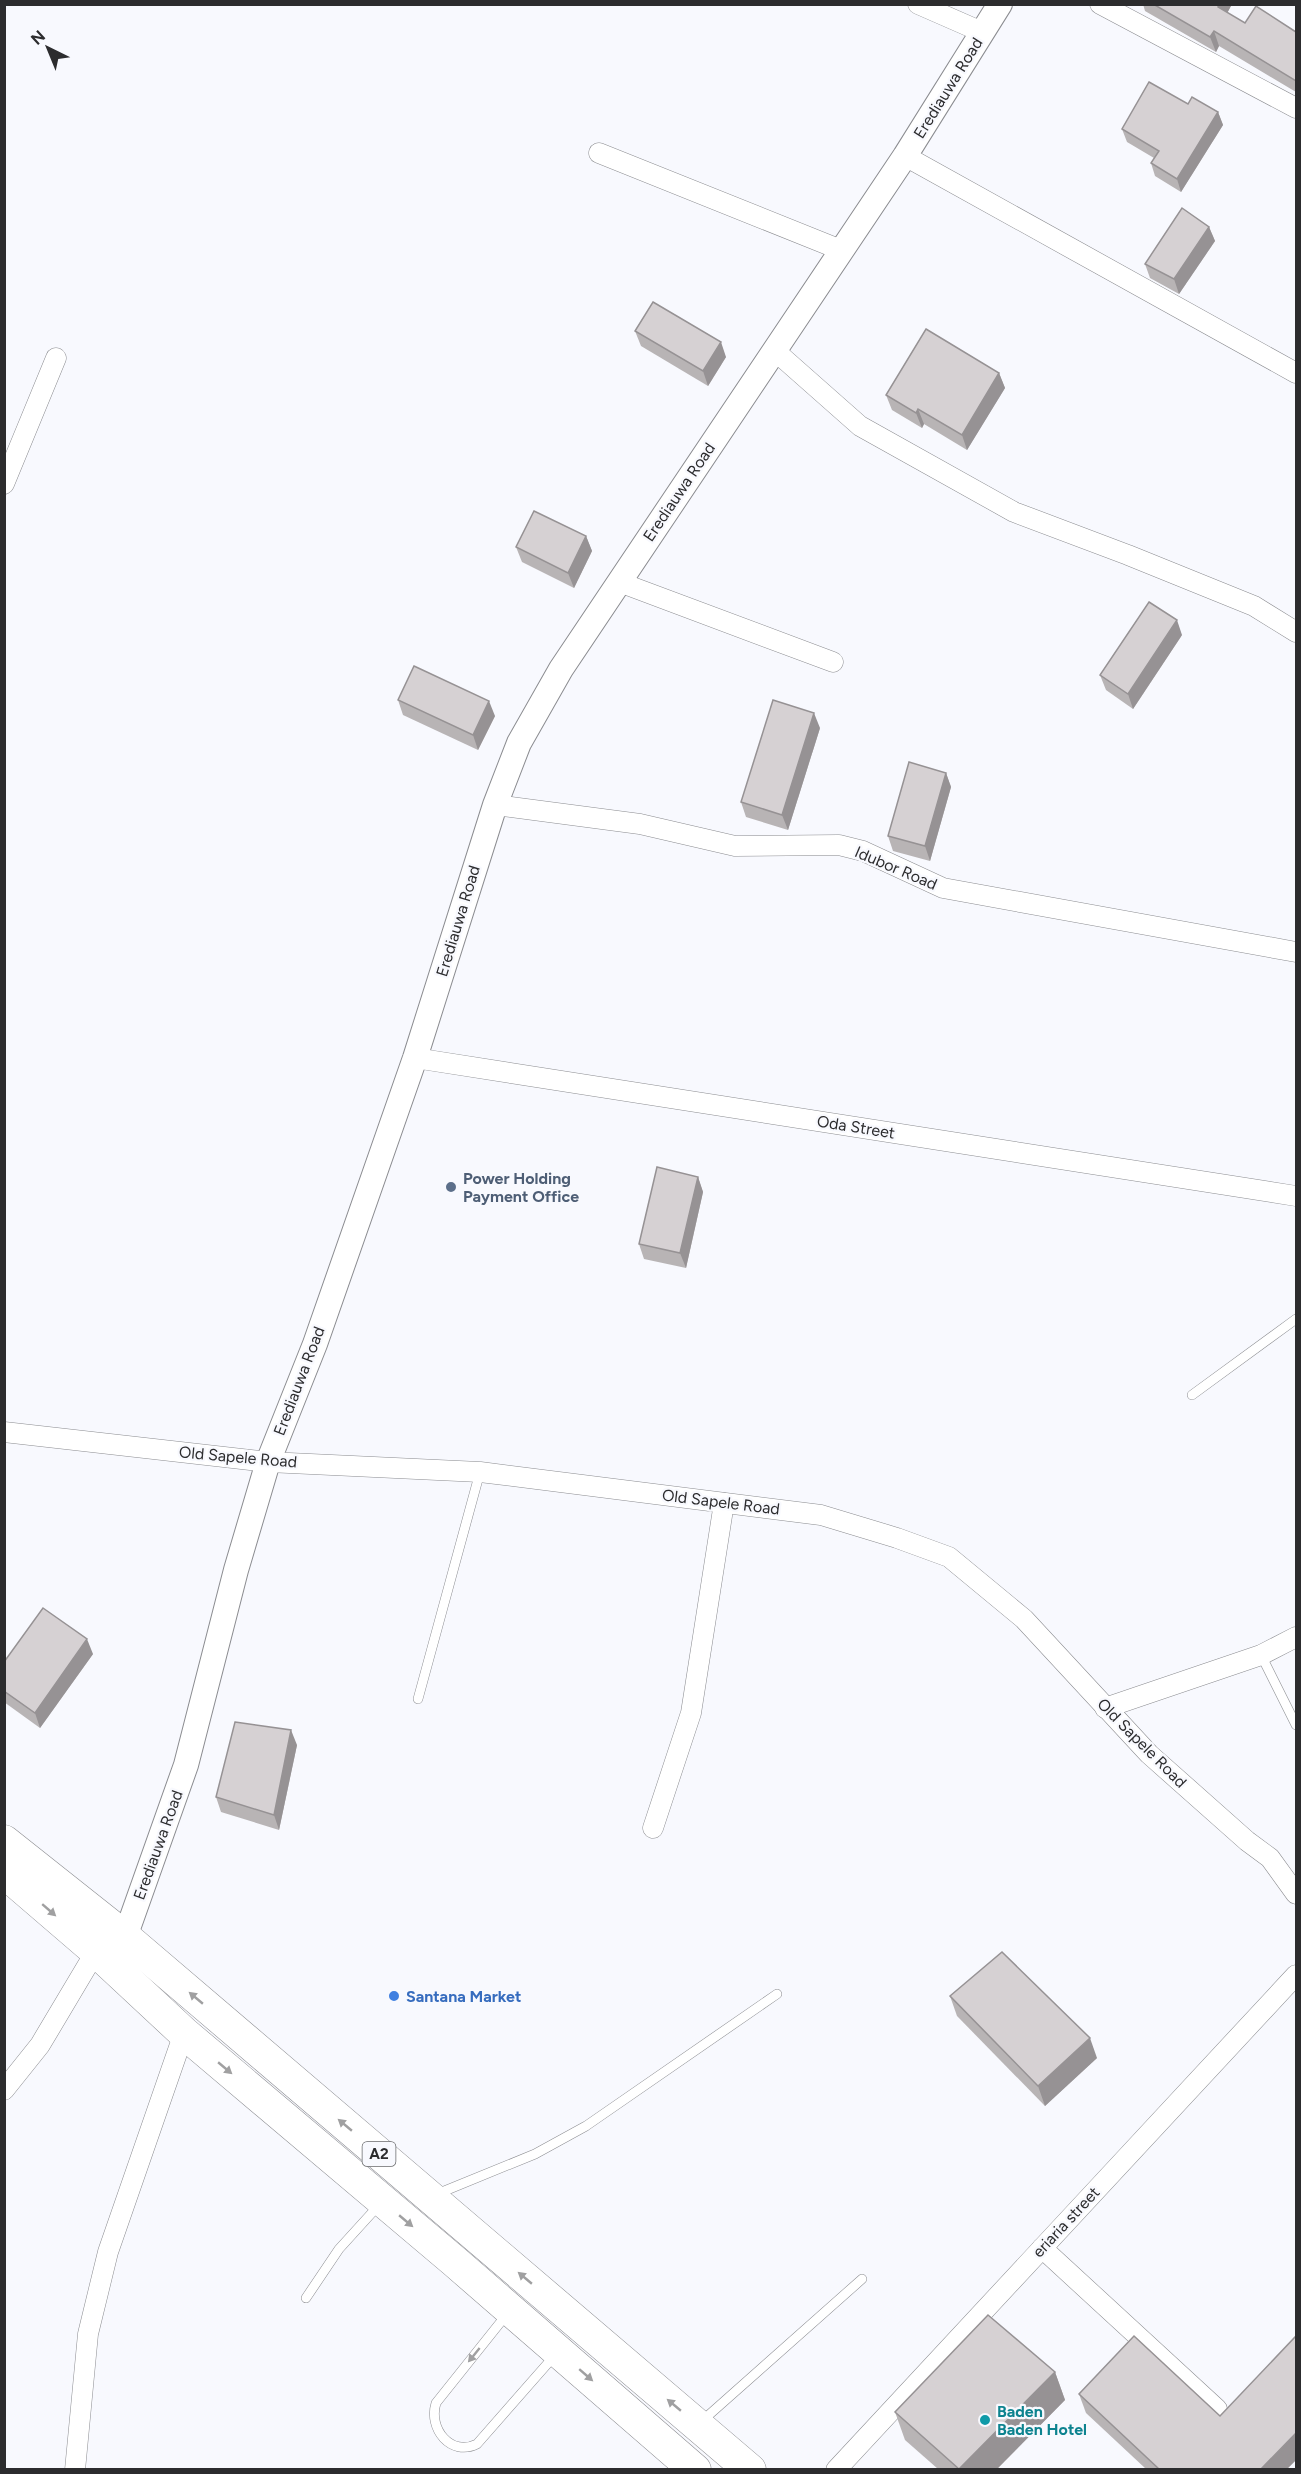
<svg xmlns="http://www.w3.org/2000/svg" width="1301" height="2474" viewBox="0 0 1301 2474" font-family="Figtree,sans-serif">
  <style>
    .lines { fill: none; stroke-linecap: round; stroke-linejoin: round }
    .service-casing { stroke: #8b8c90; stroke-width: 10 }
    .minor-casing { stroke: #8b8c90; stroke-width: 21 }
    .tertiary-casing { stroke: #8b8c90; stroke-width: 26 }
    .trunk-casing { stroke: #8b8c90; stroke-width: 33 }
    .service { stroke: #fff; stroke-width: 9 }
    .minor { stroke: #fff; stroke-width: 20 }
    .tertiary { stroke: #fff; stroke-width: 24 }
    .trunk { stroke: #fff; stroke-width: 32 }
    .wall { fill: #b8b4b5 }
    .shaded-wall { fill: #969294 }
    .building { fill: #d6d1d3; stroke: #969294; stroke-width: 1.5 }
    .oneway { fill: #a0a0a1 }
    .service-dot { fill: #5c6f8a; stroke: #f8f9fe; stroke-width: 2 }
    .shop-dot { fill: #3f7fe0; stroke: #f8f9fe; stroke-width: 2 }
    .culture-dot { fill: #0f9aa8; stroke: #f8f9fe; stroke-width: 2 }
    .labels { text-anchor: middle; dominant-baseline: central; stroke-width: 4.5; stroke-linejoin: round; paint-order: stroke }
    .shield { fill: #f8f9fe; stroke: #696a6c; stroke-width: 1.5 }
    .shield-label { font-size: 15px; font-weight: bold; fill: #2c2c2e }
    .street-label { font-size: 16px; fill: #2c2c2e; stroke: #f8f9fe }
    .service-label { font-size: 16px; font-weight: bold; fill: #4e5e75; stroke: #f8f9fe; text-anchor: start }
    .shop-label { font-size: 16px; font-weight: bold; fill: #366cbe; stroke: #f8f9fe; text-anchor: start }
    .culture-label { font-size: 16px; font-weight: bold; fill: #0d838f; stroke: #f8f9fe; text-anchor: start }
  </style>
  <rect width="100%" height="100%" fill="#f8f9fe"/>
  <g class="lines">
    <defs>
      <g id="service">
        <polyline points="1192,1395 1296,1319"/>
        <polyline points="1261,1655 1296,1725"/>
        <polyline points="418,1699 480,1472"/>
        <polyline points="437,2194 535,2154 586,2126 777,1994"/>
        <polyline points="306,2298 339,2249 379,2205"/>
        <path d="M 507,2314 L 436,2403 C 428,2429 451,2457 477,2444 L 556,2354"/>
        <polyline points="702,2421 862,2279"/>
      </g>
      <g id="minor">
        <polyline points="918,4 982,32"/>
        <polyline points="1100,4 1296,108"/>
        <polyline points="599,153 841,250"/>
        <polyline points="905,156 1296,373"/>
        <polyline points="774,350 860,426 1014,512 1128,555 1254,606 1296,632"/>
        <polyline points="4,484 56,358"/>
        <polyline points="619,582 833,662"/>
        <polyline points="495,805 640,824 735,846 839,845 863,851 943,888 1296,952"/>
        <polyline points="415,1058 1296,1196"/>
        <polyline points="4,1432 268,1462 480,1472 821,1515 897,1538 949,1557 1024,1619 1149,1754 1247,1841 1270,1858 1296,1894"/>
        <polyline points="1105,1708 1261,1655 1296,1637"/>
        <polyline points="653,1828 691,1713 724,1503"/>
        <polyline points="4,2090 40,2045 96,1951"/>
        <polyline points="1042,2248 1217,2409"/>
        <polyline points="75,2470 88,2334 108,2252 184,2033"/>
        <polyline points="836,2470 1296,1975"/>
      </g>
      <polyline id="tertiary" points="125,1937 186,1765 236,1570 268,1462 315,1344 415,1058 495,805 519,743 561,669 905,156 1000,4"/>
      <g id="trunk">
        <polyline points="4,1841 125,1937 750,2470"/>
        <polyline points="4,1872 96,1951 184,2033 454,2261 695,2470"/>
      </g>
    </defs>
    <!-- service casing -->
    <use href="#service" class="service-casing"/>
    <!-- minor casing -->
    <use href="#minor" class="minor-casing"/>
    <!-- tertiary casing -->
    <use href="#tertiary" class="tertiary-casing"/>
    <!-- trunk casing -->
    <use href="#trunk" class="trunk-casing"/>
    <!-- service -->
    <use href="#service" class="service"/>
    <!-- minor -->
    <use href="#minor" class="minor"/>
    <!-- tertiary -->
    <use href="#tertiary" class="tertiary"/>
    <!-- trunk -->
    <use href="#trunk" class="trunk"/>
  </g>
  <!-- wall -->
  <g class="wall">
    <polygon points="1143,4 1232,4 1227,13 1245,23 1296,32 1296,92 1219,46 1216,52 1145,11"/>
    <polygon points="1218,112 1223,125 1181,192 1155,176 1151,163 1154,158 1127,142 1122,129"/>
    <polygon points="1209,227 1215,241 1179,294 1150,278 1145,264"/>
    <polygon points="635,331 726,357 708,386 641,346"/>
    <polygon points="999,373 1005,388 967,450 924,424 922,428 892,410 886,395"/>
    <polygon points="586,536 592,551 574,588 522,562 516,547"/>
    <polygon points="1182,635 1133,709 1106,690 1100,675"/>
    <polygon points="398,700 495,716 478,750 403,715"/>
    <polygon points="820,728 788,830 746,817 741,802"/>
    <polygon points="946,773 951,787 930,861 893,851 888,836"/>
    <polygon points="698,1177 703,1192 686,1268 644,1259 639,1244"/>
    <polygon points="93,1654 40,1728 4,1702 4,1662"/>
    <polygon points="297,1745 279,1830 221,1812 216,1797"/>
    <polygon points="950,1996 1097,2058 1045,2106 957,2016"/>
    <polygon points="1055,2372 1065,2400 997,2469 938,2469 905,2440 895,2412"/>
    <polygon points="1079,2394 1220,2416 1296,2460 1287,2469 1146,2469 1086,2413"/>
  </g>
  <!-- shaded-wall -->
  <g class="shaded-wall">
    <polygon points="1219,4 1232,4 1223,21 1218,7"/>
    <polygon points="1214,31 1219,46 1216,52 1210,37"/>
    <polygon points="1218,112 1223,125 1181,192 1177,179"/>
    <polygon points="1209,227 1215,241 1179,294 1174,279"/>
    <polygon points="721,342 726,357 708,386 703,371"/>
    <polygon points="999,373 1005,388 967,450 962,435"/>
    <polygon points="918,409 924,424 922,428 916,413"/>
    <polygon points="586,536 592,551 574,588 568,573"/>
    <polygon points="1177,620 1182,635 1133,709 1128,694"/>
    <polygon points="489,701 495,716 478,750 473,735"/>
    <polygon points="814,713 820,728 788,830 782,815"/>
    <polygon points="946,773 951,787 930,861 925,846"/>
    <polygon points="698,1177 703,1192 686,1268 680,1253"/>
    <polygon points="87,1639 93,1654 40,1728 35,1713"/>
    <polygon points="291,1730 297,1745 279,1830 274,1815"/>
    <polygon points="1090,2038 1097,2058 1045,2106 1038,2086"/>
    <polygon points="1055,2372 1065,2400 997,2469 959,2469"/>
    <polygon points="1296,2433 1296,2460 1287,2469 1261,2469"/>
  </g>
  <!-- building -->
  <g class="building">
    <polygon points="1153,4 1219,4 1218,7 1245,23 1256,6 1296,32 1296,81 1214,31 1210,37"/>
    <polygon points="1149,82 1188,104 1192,97 1218,112 1177,179 1151,163 1159,151 1122,129"/>
    <polygon points="1182,208 1209,227 1174,279 1145,264"/>
    <polygon points="653,302 721,342 703,371 635,331"/>
    <polygon points="926,329 999,373 962,435 918,409 916,413 886,395"/>
    <polygon points="534,511 586,536 568,573 516,547"/>
    <polygon points="1149,602 1177,620 1128,694 1100,675"/>
    <polygon points="414,666 489,701 473,735 398,700"/>
    <polygon points="773,700 814,713 782,815 741,802"/>
    <polygon points="909,762 946,773 925,846 888,836"/>
    <polygon points="657,1167 698,1177 680,1253 639,1244"/>
    <polygon points="43,1608 87,1639 35,1713 4,1691 4,1662"/>
    <polygon points="235,1722 291,1730 274,1815 216,1797"/>
    <polygon points="1002,1952 1090,2038 1038,2086 950,1996"/>
    <polygon points="988,2315 1055,2372 959,2469 895,2412"/>
    <polygon points="1134,2336 1220,2416 1296,2336 1296,2433 1261,2469 1159,2469 1079,2394"/>
  </g>
  <!-- one-way arrows -->
  <defs><path id="oneway-solid" d="M-6-.8H1V-3.2L6.5 0L1 3.2V.8H-6Z" transform="scale(1.5)"/></defs>
  <g class="oneway">
    <use href="#oneway-solid" transform="translate(49 1910) rotate(41)"/>
    <use href="#oneway-solid" transform="translate(196 1998) rotate(-140)"/>
    <use href="#oneway-solid" transform="translate(225 2068) rotate(40)"/>
    <use href="#oneway-solid" transform="translate(345 2125) rotate(-140)"/>
    <use href="#oneway-solid" transform="translate(406 2221) rotate(40)"/>
    <use href="#oneway-solid" transform="translate(525 2278) rotate(-140)"/>
    <use href="#oneway-solid" transform="translate(474 2355) rotate(129)"/>
    <use href="#oneway-solid" transform="translate(586 2375) rotate(41)"/>
    <use href="#oneway-solid" transform="translate(674 2405) rotate(-140)"/>
  </g>
  <!-- markers -->
  <circle class="service-dot" cx="451" cy="1187" r="6"/>
  <circle class="shop-dot" cx="394" cy="1996" r="6"/>
  <circle class="culture-dot" cx="985" cy="2420" r="6"/>
  <g class="labels">
    <!-- shield labels -->
    <rect class="shield" x="362.5" y="2142" width="33" height="24" rx="4.5"/>
    <g class="shield-label">
      <text x="379" y="2154">A2</text>
    </g>
    <!-- street labels -->
    <g class="street-label">
      <text transform="translate(948 88) rotate(-58)">Erediauwa Road</text>
      <text transform="translate(679 492) rotate(-56)">Erediauwa Road</text>
      <text transform="translate(896 868) rotate(23)">Idubor Road</text>
      <text transform="translate(458 921) rotate(-73)">Erediauwa Road</text>
      <text transform="translate(856 1127) rotate(9)">Oda Street</text>
      <text transform="translate(299 1381) rotate(-69)">Erediauwa Road</text>
      <text transform="translate(238 1457) rotate(5)">Old Sapele Road</text>
      <text transform="translate(721 1502) rotate(7)">Old Sapele Road</text>
      <text transform="translate(1142 1743) rotate(45)">Old Sapele Road</text>
      <text transform="translate(158 1845) rotate(-70)">Erediauwa Road</text>
      <text transform="translate(1066 2222) rotate(-47)">eriaria street</text>
    </g>
    <!-- service labels -->
    <g class="service-label">
      <text x="463" y="1178">Power Holding<tspan x="463" dy="18">Payment Office</tspan></text>
    </g>
    <!-- shop labels -->
    <g class="shop-label">
      <text x="406" y="1996">Santana Market</text>
    </g>
    <!-- culture labels -->
    <g class="culture-label">
      <text x="997" y="2411">Baden<tspan x="997" dy="18">Baden Hotel</tspan></text>
    </g>
  </g>
  <!-- border -->
  <rect width="1301" height="2474" fill="none" stroke="#2c2c2e" stroke-width="12"/>
  <!-- north arrow -->
  <g transform="translate(48 48) rotate(317)" stroke="#f8f9fe" stroke-width="4.5" paint-order="stroke">
  <path d="M0-4.5L10 22L0 15L-10 22Z" fill="#2c2c2e"/>
  <text y="-9" font-size="16" font-weight="bold" text-anchor="middle" fill="#2c2c2e">N</text>
  </g>
</svg>
